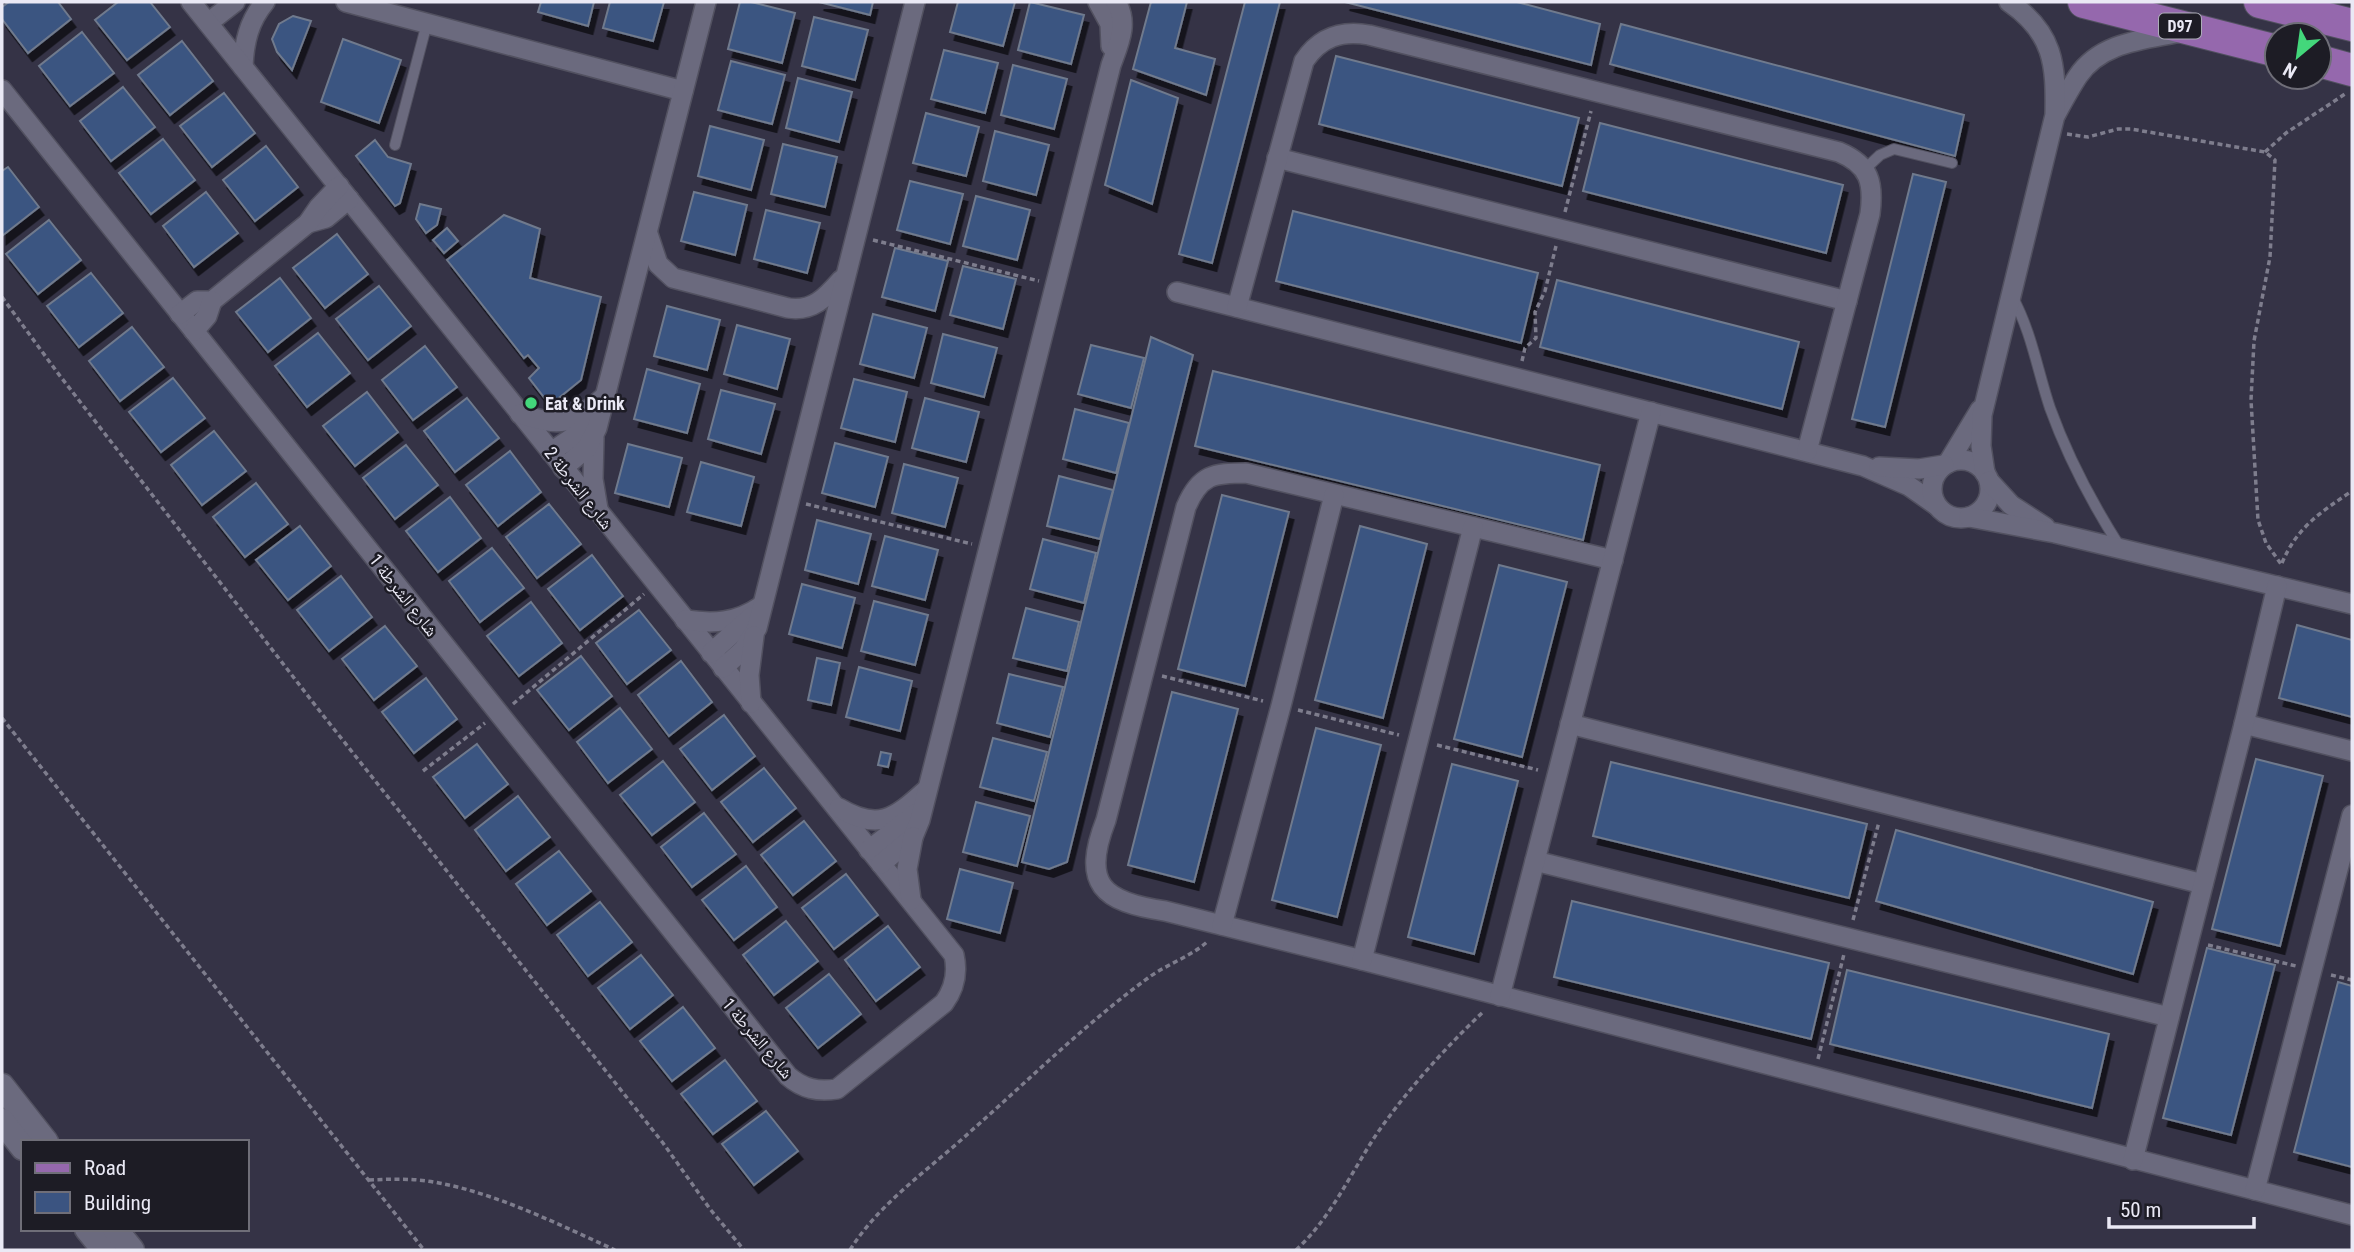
<svg xmlns="http://www.w3.org/2000/svg" width="2354" height="1252" viewBox="0 0 2354 1252" font-family="'Roboto Condensed','Noto Naskh Arabic',sans-serif">
  <style>
    .building { fill: #3b5481; stroke: #6f7a8d; stroke-width: 2; filter: url(#shadow) }
    .lines { fill: none; stroke-linecap: round; stroke-linejoin: round }
    .service-casing { stroke: #525160; stroke-width: 12 }
    .minor-casing { stroke: #525160; stroke-width: 22 }
    .tertiary-casing { stroke: #525160; stroke-width: 27 }
    .primary-casing { stroke: #525160; stroke-width: 34 }
    .path { stroke: #7e7d8d; stroke-width: 3.5; stroke-dasharray: 5 3.5; stroke-linecap: butt }
    .service { stroke: #6b6a7e; stroke-width: 10 }
    .minor { stroke: #6b6a7e; stroke-width: 19 }
    .tertiary { stroke: #6b6a7e; stroke-width: 24 }
    .primary { stroke: #9568ad; stroke-width: 32 }
    .poi-dot { fill: #43d77b; stroke: #1d1c25; stroke-width: 2.5 }
    .labels { text-anchor: middle; dominant-baseline: central; stroke-width: 5; stroke-linejoin: round; paint-order: stroke }
    .shield { fill: #1d1c25; stroke: #acacb7; stroke-width: 2 }
    .shield-label { font-size: 16px; font-weight: bold; fill: #eae9f5 }
    .poi-label { font-size: 18px; font-weight: bold; fill: #eae9f5; stroke: #1d1c25; text-anchor: start }
    .street-label { font-size: 18px; fill: #eae9f5; stroke: #1d1c25 }
  </style>
  <defs>
    <filter id="shadow"><feDropShadow dx="4.5" dy="8" stdDeviation="0" flood-color="#0009"/></filter>
  </defs>
  <rect width="100%" height="100%" fill="#353346"/>
  <!-- building -->
  <g class="building">
    <polygon points="9,2 58,2 71,19 28,53 2,19 2,7"/>
    <polygon points="118,2 150,2 170,27 127,60 95,20"/>
    <polygon points="541,2 594,2 588,26 538,12"/>
    <polygon points="610,2 664,2 653,41 603,28"/>
    <polygon points="740,2 751,2 795,13 782,63 728,49"/>
    <polygon points="819,2 873,2 870,15"/>
    <polygon points="958,2 1015,2 1003,46 950,32"/>
    <polygon points="1030,2 1084,15 1071,64 1018,50"/>
    <polygon points="1151,2 1187,2 1175,48 1215,59 1206,95 1133,69"/>
    <polygon points="1245,2 1280,2 1212,263 1179,254"/>
    <polygon points="1345,2 1517,2 1600,24 1591,65"/>
    <polygon points="293,16 311,21 292,70 277,52 272,39 279,24"/>
    <polygon points="814,17 868,30 855,80 802,66"/>
    <polygon points="1621,24 1964,115 1955,156 1610,64"/>
    <polygon points="82,32 114,73 70,106 39,66"/>
    <polygon points="343,39 401,60 379,123 321,102"/>
    <polygon points="182,41 213,81 170,115 138,75"/>
    <polygon points="944,50 998,63 985,113 931,99"/>
    <polygon points="1336,56 1579,118 1562,186 1319,124"/>
    <polygon points="731,61 785,75 772,124 718,110"/>
    <polygon points="1013,65 1067,79 1054,129 1001,115"/>
    <polygon points="798,78 852,92 839,142 786,128"/>
    <polygon points="1131,80 1178,98 1152,204 1105,185"/>
    <polygon points="123,87 155,127 111,161 80,121"/>
    <polygon points="224,93 255,133 212,167 180,126"/>
    <polygon points="926,113 979,127 966,176 913,163"/>
    <polygon points="1600,123 1843,185 1826,253 1583,191"/>
    <polygon points="710,126 764,140 751,190 698,176"/>
    <polygon points="995,131 1049,145 1036,195 983,181"/>
    <polygon points="163,139 195,180 151,214 119,173"/>
    <polygon points="375,140 388,157 411,164 400,203 395,206 356,156"/>
    <polygon points="783,144 837,157 825,207 771,194"/>
    <polygon points="266,146 298,187 255,221 223,180"/>
    <polygon points="8,167 39,207 2,236 2,171"/>
    <polygon points="1913,174 1946,182 1885,427 1852,419"/>
    <polygon points="910,181 963,194 950,244 897,230"/>
    <polygon points="206,192 238,233 194,267 163,226"/>
    <polygon points="694,192 747,205 735,255 681,241"/>
    <polygon points="976,196 1030,210 1017,260 963,246"/>
    <polygon points="420,204 441,209 437,225 426,233 416,219"/>
    <polygon points="766,210 820,223 807,273 754,259"/>
    <polygon points="1293,211 1538,273 1521,343 1276,281"/>
    <polygon points="504,215 540,229 530,278 601,297 581,380 550,405 529,378 539,368 528,355 524,358 447,260"/>
    <polygon points="49,220 81,260 38,294 6,254"/>
    <polygon points="447,228 458,241 444,253 433,240"/>
    <polygon points="337,234 368,274 325,308 293,268"/>
    <polygon points="895,248 948,261 935,311 882,297"/>
    <polygon points="963,266 1016,279 1003,329 950,315"/>
    <polygon points="91,273 123,313 79,347 47,306"/>
    <polygon points="280,278 311,318 268,352 236,312"/>
    <polygon points="1557,280 1799,342 1782,409 1540,347"/>
    <polygon points="379,286 411,326 368,360 336,319"/>
    <polygon points="667,306 720,320 707,370 654,356"/>
    <polygon points="873,314 927,328 914,378 860,364"/>
    <polygon points="737,325 790,339 777,389 724,374"/>
    <polygon points="132,327 164,367 120,401 89,361"/>
    <polygon points="318,333 350,373 307,407 275,366"/>
    <polygon points="943,334 997,348 984,397 931,383"/>
    <polygon points="1151,337 1193,355 1067,862 1049,869 1022,862"/>
    <polygon points="1091,345 1144,358 1131,408 1078,394"/>
    <polygon points="425,346 457,387 413,420 382,380"/>
    <polygon points="647,369 700,384 687,433 634,419"/>
    <polygon points="1213,371 1600,465 1583,540 1195,446"/>
    <polygon points="173,378 205,418 161,452 129,412"/>
    <polygon points="854,379 907,392 895,442 841,428"/>
    <polygon points="721,390 775,404 761,454 708,439"/>
    <polygon points="367,392 398,432 355,466 323,426"/>
    <polygon points="467,398 499,438 455,472 424,431"/>
    <polygon points="925,398 979,412 966,462 912,448"/>
    <polygon points="1075,409 1129,423 1116,473 1063,459"/>
    <polygon points="214,431 246,471 202,505 171,465"/>
    <polygon points="835,443 888,457 875,507 822,493"/>
    <polygon points="628,444 682,458 669,507 615,493"/>
    <polygon points="406,445 438,485 395,519 363,478"/>
    <polygon points="510,451 541,492 498,526 466,485"/>
    <polygon points="701,462 754,477 741,526 687,512"/>
    <polygon points="904,464 958,478 945,527 892,513"/>
    <polygon points="1059,476 1113,490 1100,539 1047,526"/>
    <polygon points="256,483 288,524 245,557 213,517"/>
    <polygon points="1222,495 1289,512 1245,686 1178,669"/>
    <polygon points="450,497 481,538 438,572 406,531"/>
    <polygon points="549,504 581,544 537,578 506,537"/>
    <polygon points="817,520 871,534 858,584 805,570"/>
    <polygon points="300,526 331,566 288,600 256,560"/>
    <polygon points="1360,526 1427,544 1383,718 1315,700"/>
    <polygon points="885,536 938,550 925,600 872,586"/>
    <polygon points="1043,539 1096,553 1084,603 1030,589"/>
    <polygon points="492,548 524,588 480,622 449,581"/>
    <polygon points="592,555 623,596 580,630 548,589"/>
    <polygon points="1499,565 1567,582 1522,757 1454,739"/>
    <polygon points="341,576 372,617 329,651 297,610"/>
    <polygon points="802,584 855,598 842,648 789,634"/>
    <polygon points="874,601 928,615 915,665 861,651"/>
    <polygon points="531,602 562,643 519,676 487,636"/>
    <polygon points="1026,608 1079,622 1067,671 1013,658"/>
    <polygon points="639,610 671,650 627,684 596,643"/>
    <polygon points="2297,625 2352,640 2352,717 2279,698"/>
    <polygon points="385,626 417,666 374,700 342,659"/>
    <polygon points="581,656 612,696 569,730 537,690"/>
    <polygon points="817,658 840,663 831,705 808,700"/>
    <polygon points="681,661 712,702 669,736 638,695"/>
    <polygon points="859,667 912,681 900,731 846,717"/>
    <polygon points="1009,674 1063,687 1050,737 997,723"/>
    <polygon points="426,678 457,719 414,753 382,712"/>
    <polygon points="1172,692 1238,709 1194,882 1128,865"/>
    <polygon points="620,708 652,749 608,783 577,742"/>
    <polygon points="724,715 755,756 712,790 680,749"/>
    <polygon points="1316,728 1381,745 1337,917 1272,900"/>
    <polygon points="993,738 1047,752 1034,801 980,787"/>
    <polygon points="477,744 508,784 465,818 433,777"/>
    <polygon points="881,752 891,754 888,767 878,765"/>
    <polygon points="2256,759 2323,776 2280,946 2212,929"/>
    <polygon points="663,761 695,802 652,835 620,795"/>
    <polygon points="1611,762 1867,824 1849,898 1593,836"/>
    <polygon points="1452,764 1518,781 1474,954 1408,937"/>
    <polygon points="764,768 796,808 753,842 721,802"/>
    <polygon points="518,796 550,837 506,871 475,830"/>
    <polygon points="976,802 1030,816 1017,866 963,852"/>
    <polygon points="704,813 736,854 692,887 661,847"/>
    <polygon points="804,821 836,861 793,895 761,855"/>
    <polygon points="1896,830 2153,902 2133,974 1876,901"/>
    <polygon points="559,851 591,891 547,925 516,884"/>
    <polygon points="746,866 777,907 734,940 702,900"/>
    <polygon points="960,869 1013,883 1000,933 947,919"/>
    <polygon points="846,874 878,915 834,949 802,908"/>
    <polygon points="1572,901 1829,963 1811,1039 1554,977"/>
    <polygon points="600,902 632,942 588,976 557,935"/>
    <polygon points="786,921 818,961 774,995 743,955"/>
    <polygon points="888,926 920,967 876,1001 845,960"/>
    <polygon points="2207,948 2275,965 2231,1135 2163,1118"/>
    <polygon points="641,955 673,995 630,1029 598,988"/>
    <polygon points="1847,970 2109,1034 2092,1108 1830,1044"/>
    <polygon points="829,974 861,1014 818,1048 786,1008"/>
    <polygon points="2338,982 2352,986 2352,1167 2294,1152"/>
    <polygon points="683,1007 715,1048 672,1081 640,1041"/>
    <polygon points="725,1060 757,1101 713,1134 681,1094"/>
    <polygon points="766,1111 798,1151 754,1185 722,1144"/>
  </g>
  <g class="lines">
    <defs>
      <g id="service">
        <polyline points="395,145 427,23"/>
        <polyline points="1864,170 1880,155 1894,149 1952,163"/>
        <path d="M 2012,296 C 2032,333 2037,369 2050,408 C 2068,458 2092,503 2120,547"/>
      </g>
      <g id="minor">
        <polyline points="346,2 683,91"/>
        <polyline points="1098,2 1110,24 1111,46"/>
        <polyline points="208,23 235,2"/>
        <path d="M 243,67 C 244,42 249,21 265,2"/>
        <path d="M 2,90 L 788,1076 C 803,1089 818,1092 837,1089 L 944,1003 C 955,988 958,973 954,955 L 191,2"/>
        <path d="M 2056,114 C 2063,101 2070,88 2078,76 C 2101,42 2143,40 2181,32"/>
        <polyline points="1277,158 1847,301"/>
        <polyline points="308,223 326,218 349,199"/>
        <path d="M 648,234 L 658,264 L 673,278 L 788,308 C 813,312 826,297 841,280"/>
        <polyline points="1177,292 1863,466 1909,486 1936,505"/>
        <path d="M 1237,307 L 1304,61 C 1320,37 1341,30 1369,35 L 1839,152 C 1870,165 1874,183 1870,214 L 1807,451"/>
        <polyline points="180,314 197,301 212,301 308,223 319,207 339,186"/>
        <polyline points="194,331 207,316 212,301"/>
        <path d="M 520,414 C 561,427 572,425 604,397"/>
        <polyline points="594,438 593,479 598,509"/>
        <polyline points="551,452 576,435 599,414"/>
        <circle cx="1961" cy="489" r="29"/>
        <polyline points="1948,463 1980,410"/>
        <polyline points="1879,467 1919,469 1944,465"/>
        <polyline points="563,468 587,448 597,428 706,2"/>
        <path d="M 1985,473 L 1981,446 L 1982,415 L 2055,115 C 2056,64 2054,33 2009,2"/>
        <polyline points="1989,481 2011,505 2045,527"/>
        <polyline points="1969,517 2055,533 2352,604"/>
        <path d="M 1613,560 L 1246,473 C 1214,473 1200,474 1186,507 L 1106,820 C 1081,884 1102,902 1165,911 L 1362,960 L 2352,1215"/>
        <path d="M 685,620 C 714,624 736,623 761,606"/>
        <polyline points="711,653 751,617"/>
        <polyline points="723,668 744,649 757,628 915,2"/>
        <polyline points="751,703 749,675 754,636"/>
        <polyline points="1570,724 2203,884"/>
        <polyline points="2244,724 2352,751"/>
        <path d="M 839,808 C 878,831 894,819 925,791"/>
        <polyline points="869,850 915,814"/>
        <polyline points="1535,861 2169,1017"/>
        <path d="M 881,864 L 913,837 L 920,820 L 1111,65 C 1119,43 1129,23 1116,2"/>
        <polyline points="911,900 907,869 913,837"/>
        <polyline points="1222,925 1281,706 1334,495"/>
        <polyline points="1362,960 1473,527"/>
        <polyline points="1500,996 1651,412"/>
        <polyline points="2133,1160 2244,724 2277,586"/>
        <polyline points="2255,1190 2352,815"/>
      </g>
      <g id="tertiary">
        <polyline points="2,1086 46,1142"/>
        <polyline points="2,1121 23,1148"/>
        <polyline points="87,1229 104,1250"/>
        <polyline points="115,1229 132,1250"/>
      </g>
      <g id="primary">
        <polyline points="2084,2 2277,51"/>
        <polyline points="2260,2 2352,25"/>
        <polyline points="2319,61 2352,70"/>
      </g>
    </defs>
    <!-- service casing -->
    <use href="#service" class="service-casing"/>
    <!-- minor casing -->
    <use href="#minor" class="minor-casing"/>
    <!-- tertiary casing -->
    <use href="#tertiary" class="tertiary-casing"/>
    <!-- primary casing -->
    <use href="#primary" class="primary-casing"/>
    <!-- path -->
    <g class="path">
      <polyline points="2067,134 2088,137 2118,129 2131,129 2265,152 2275,160 2270,257 2254,341 2251,400 2258,520 2266,543 2281,564"/>
      <polyline points="2265,152 2286,133 2345,94"/>
      <polyline points="1565,212 1591,111"/>
      <polyline points="873,240 1039,281"/>
      <polyline points="2,297 57,372 322,714 663,1143 710,1209 744,1250"/>
      <polyline points="1522,361 1525,348 1536,338 1535,312 1545,291 1556,246"/>
      <polyline points="806,504 972,544"/>
      <path d="M 2282,563 C 2297,527 2321,512 2352,491"/>
      <polyline points="1162,676 1263,701"/>
      <polyline points="513,704 644,594"/>
      <polyline points="1298,710 1399,735"/>
      <polyline points="2,718 424,1250"/>
      <polyline points="1437,745 1538,770"/>
      <polyline points="423,771 485,723"/>
      <polyline points="1853,920 1879,822"/>
      <polyline points="2208,945 2296,966"/>
      <polyline points="2331,975 2352,980"/>
      <polyline points="1818,1059 1844,954"/>
      <path d="M 369,1180 C 392,1179 415,1178 439,1183 C 498,1194 560,1225 615,1250"/>
      <path d="M 850,1250 C 880,1202 930,1169 971,1131 C 1030,1079 1085,1024 1148,978 C 1167,964 1190,957 1207,942"/>
      <path d="M 1296,1250 C 1332,1217 1351,1172 1378,1132 C 1409,1088 1445,1048 1484,1011"/>
    </g>
    <!-- service -->
    <use href="#service" class="service"/>
    <!-- minor -->
    <use href="#minor" class="minor"/>
    <!-- tertiary -->
    <use href="#tertiary" class="tertiary"/>
    <!-- primary -->
    <use href="#primary" class="primary"/>
  </g>
  <!-- markers -->
  <circle class="poi-dot" cx="531" cy="403" r="7"/>
  <g class="labels">
    <!-- shield labels -->
    <rect class="shield" x="2159" y="13.5" width="42" height="25" rx="5"/>
    <g class="shield-label">
      <text x="2180" y="26">D97</text>
    </g>
    <!-- poi labels -->
    <g class="poi-label">
      <text x="545" y="403">Eat &amp; Drink</text>
    </g>
    <!-- street labels -->
    <g class="street-label">
      <text transform="translate(579 488) rotate(52)">شارع الشرطة 2</text>
      <text transform="translate(404 595) rotate(52)">شارع الشرطة 1</text>
      <text transform="translate(758 1038) rotate(50)">شارع الشرطة 1</text>
    </g>
  </g>
  <!-- border -->
  <rect width="2354" height="1252" fill="none" stroke="#eae9f5" stroke-width="7"/>
  <!-- legend -->
  <rect x="21" y="1140" width="228" height="91" fill="#1d1c25" stroke="#6f6e78" stroke-width="2"/>
  <rect x="35" y="1163" width="35" height="10" fill="#9568ad" stroke="#6f6e78" stroke-width="2"/>
  <text x="84" y="1175" font-size="21" fill="#eae9f5">Road</text>
  <rect x="35" y="1192" width="35" height="21" fill="#3b5481" stroke="#6f6e78" stroke-width="2"/>
  <text x="84" y="1210" font-size="21" fill="#eae9f5">Building</text>
  <!-- north arrow -->
  <g transform="translate(2298 56) rotate(209)"><circle r="33" fill="#1d1c25" stroke="#6f6e78" stroke-width="2"/>
  <path d="M0-5L12 26L0 18L-12 26Z" fill="#43d77b"/>
  <text y="-10" font-size="19" font-weight="bold" text-anchor="middle" fill="#eae9f5">N</text>
  </g>
  <!-- scale -->
  <path d="M2109 1217v10h145v-10" fill="none" stroke="#eae9f5" stroke-width="3.5"/>
  <text x="2120" y="1217" font-size="21" fill="#eae9f5" stroke="#1d1c25" stroke-width="5" paint-order="stroke">50 m</text>
</svg>
